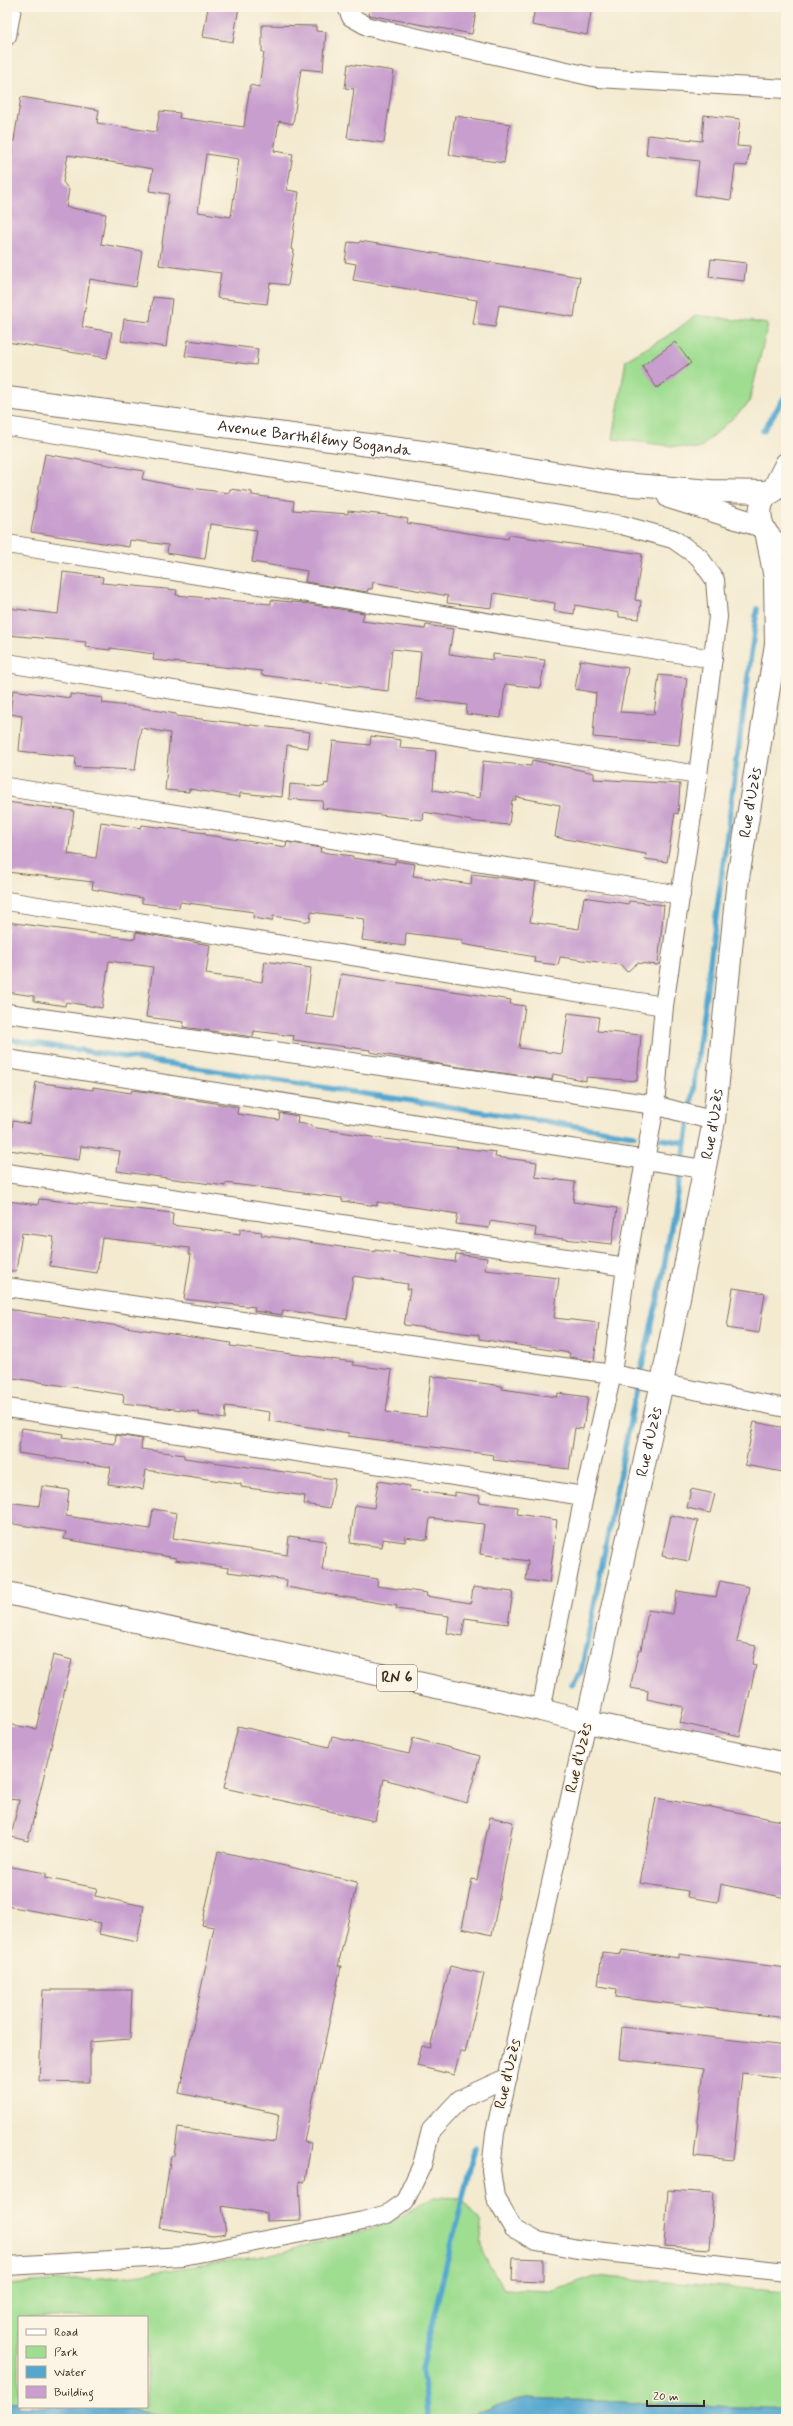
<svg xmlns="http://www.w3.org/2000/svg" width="793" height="2426" viewBox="0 0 793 2426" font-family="Mynerve,sans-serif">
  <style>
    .green { fill: #9fdd91; stroke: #6d8458 }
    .water { fill: #54a7cf; stroke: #486876 }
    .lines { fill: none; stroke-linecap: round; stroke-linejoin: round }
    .stream { stroke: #54a7cf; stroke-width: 5.5 }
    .building { fill: #c79ece; fill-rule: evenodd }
    .street-casing { stroke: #7b6d5c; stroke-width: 20 }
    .secondary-casing { stroke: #7b6d5c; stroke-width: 24 }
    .primary-casing { stroke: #7b6d5c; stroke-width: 24 }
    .street { stroke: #fff; stroke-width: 18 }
    .secondary { stroke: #fff; stroke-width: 22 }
    .primary { stroke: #fff; stroke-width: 22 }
    .labels { text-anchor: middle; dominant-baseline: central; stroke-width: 3; stroke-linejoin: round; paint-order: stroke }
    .shield { fill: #fcf5e5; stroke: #75675a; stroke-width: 1 }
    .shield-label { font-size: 15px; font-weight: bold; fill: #3b2a1e }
    .street-label { font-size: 16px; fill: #3b2a1e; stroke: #fcf5e5 }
  </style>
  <rect width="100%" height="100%" fill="#fcf5e5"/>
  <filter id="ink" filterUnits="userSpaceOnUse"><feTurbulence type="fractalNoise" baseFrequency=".025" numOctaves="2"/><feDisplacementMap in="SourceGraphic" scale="8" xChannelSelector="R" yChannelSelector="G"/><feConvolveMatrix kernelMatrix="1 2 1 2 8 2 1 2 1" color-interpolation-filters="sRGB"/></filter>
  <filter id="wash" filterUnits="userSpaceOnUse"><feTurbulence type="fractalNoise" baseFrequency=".012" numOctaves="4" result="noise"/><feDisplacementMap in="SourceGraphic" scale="16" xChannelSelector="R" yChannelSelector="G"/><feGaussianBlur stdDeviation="0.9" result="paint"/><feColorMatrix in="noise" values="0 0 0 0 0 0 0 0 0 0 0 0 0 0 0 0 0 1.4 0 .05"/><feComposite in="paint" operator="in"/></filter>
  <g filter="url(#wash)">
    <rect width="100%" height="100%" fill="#f3ead0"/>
    <!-- green -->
    <g class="green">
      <polygon points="696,315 768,324 749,403 699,449 613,439 626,360 671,334"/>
      <polygon points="434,2197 461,2198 480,2221 483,2254 503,2289 549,2291 594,2276 786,2292 786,2409 526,2398 453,2419 182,2419 118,2407 147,2407 147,2317 19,2317 19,2402 7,2401 7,2285 127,2276 270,2255 384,2225"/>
    </g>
    <!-- water -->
    <g class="water">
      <polygon points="526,2398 786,2409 786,2419 453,2419"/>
      <polygon points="7,2402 19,2402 19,2407 118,2407 182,2419 7,2419"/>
    </g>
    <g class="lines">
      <!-- stream -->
      <g class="stream">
        <polyline points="763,431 786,395"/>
        <polyline points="7,1039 634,1135"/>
        <polyline points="661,1139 686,1143"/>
        <polyline points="571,1685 581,1673 634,1401 661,1284 686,1143 757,609"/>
        <polyline points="428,2419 421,2369 475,2147"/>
      </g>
    </g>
    <g id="blocks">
      <!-- building -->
      <g class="building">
        <polygon points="208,7 239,7 233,42 203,37"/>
        <polygon points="370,7 477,7 472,34 369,15"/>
        <polygon points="535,7 592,7 587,35 532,25"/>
        <path d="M 262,25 L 316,26 L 316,31 L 326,32 L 323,71 L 301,69 L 293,124 L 279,121 L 274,151 L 293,154 L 287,190 L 299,192 L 291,249 L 294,250 L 288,285 L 270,283 L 267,304 L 217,298 L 221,273 L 159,265 L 169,194 L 149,191 L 153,169 L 68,155 L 63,182 L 69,190 L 66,207 L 106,214 L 101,244 L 142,251 L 136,287 L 90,279 L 82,327 L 112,332 L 107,358 L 7,342 L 7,183 L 21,97 L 99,110 L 97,123 L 156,132 L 160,111 L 180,113 L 179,118 L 244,127 L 250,85 L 259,87 L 264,52 L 262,52 ZM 206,154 L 239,159 L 231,217 L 198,212 Z"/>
        <polygon points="348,64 394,71 384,143 347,138 354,89 345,88"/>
        <polygon points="704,115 740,119 737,146 750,147 747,166 735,165 731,200 695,195 699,161 646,155 648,135 702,141"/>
        <polygon points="455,116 510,124 504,163 449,155"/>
        <polygon points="360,241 580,277 574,317 499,305 495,327 473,324 477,300 353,280 356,264 345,262 348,242 359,243"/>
        <polygon points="711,259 746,263 744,281 709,277"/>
        <polygon points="153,297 172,299 166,347 121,341 124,319 150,322"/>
        <polygon points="188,340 258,349 256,365 185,356"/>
        <polygon points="675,342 691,363 657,388 642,366"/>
        <polygon points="45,454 144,471 142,479 176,486 229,493 230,489 252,492 252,495 294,501 293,510 348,514 348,511 386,515 408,519 407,523 467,533 508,539 509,535 642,554 635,600 641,601 639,619 619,617 619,613 575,605 574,614 554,611 555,603 494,593 492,608 447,603 448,596 373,582 372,589 368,589 367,592 305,582 307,571 252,562 257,530 210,524 205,559 167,553 168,545 130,540 129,547 31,532"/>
        <polygon points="63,572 103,577 102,583 177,590 176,595 271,604 271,600 302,603 364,613 362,621 425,629 426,625 453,629 449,654 493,660 493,654 545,660 540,688 505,684 501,718 466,714 467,705 416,699 421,652 392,649 388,691 301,681 301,680 261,675 262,671 153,660 154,654 110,648 110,650 85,647 86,642 7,635 7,608 58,614"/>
        <polygon points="580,660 628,668 620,712 654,714 659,675 687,678 679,745 593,737 596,693 575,689"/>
        <polygon points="13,690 70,698 70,694 103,698 102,703 137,707 176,714 176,716 310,732 308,748 287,745 282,797 240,793 240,797 189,789 189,792 165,790 170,733 141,728 135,770 75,767 76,757 19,751 22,716 10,714"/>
        <polygon points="371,736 401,740 400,748 436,751 433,790 480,798 483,761 531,766 532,760 594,773 594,779 680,784 678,814 675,813 667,862 645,859 646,854 555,837 560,805 516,797 516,800 512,800 509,825 477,822 424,812 423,820 406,818 322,808 323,801 289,799 290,784 324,787 325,783 328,784 333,741 370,745"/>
        <polygon points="7,802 74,811 68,854 96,858 101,822 141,828 142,825 206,833 206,835 286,847 287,842 321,848 320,852 353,856 352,858 395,864 395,861 415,864 413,876 471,884 472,874 536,882 530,922 579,929 584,897 628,904 629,901 664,905 658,965 637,963 627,972 621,965 560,957 558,965 534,962 535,957 462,944 462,940 406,933 405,946 362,940 365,919 311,912 310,922 273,916 272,921 253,918 254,912 180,902 179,908 142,903 142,898 92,889 93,882 7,872"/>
        <polygon points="7,922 135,939 136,932 210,945 206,974 262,982 265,961 311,968 305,1014 334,1018 341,974 511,1000 510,1004 525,1006 519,1048 562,1054 568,1013 599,1017 597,1031 641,1035 637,1081 586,1077 586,1081 553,1074 552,1080 445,1065 370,1052 370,1050 293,1040 294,1036 254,1031 253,1037 183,1027 184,1022 146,1017 153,967 109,961 102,1008 66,1002 65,1006 34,1001 34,996 7,992"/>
        <polygon points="36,1082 93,1090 93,1087 131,1093 132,1090 147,1092 238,1107 237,1114 279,1120 280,1113 298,1116 297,1123 311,1125 311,1127 384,1139 496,1152 495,1157 537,1162 535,1177 575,1182 573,1202 617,1208 612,1244 535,1236 536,1228 490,1221 489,1228 456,1224 458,1214 420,1208 377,1202 377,1206 342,1201 342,1198 225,1183 225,1186 117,1171 120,1151 81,1146 79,1160 9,1150 13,1121 30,1124"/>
        <polygon points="39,1199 173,1213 172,1225 240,1234 240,1229 262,1232 261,1235 375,1252 375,1250 455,1262 456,1254 487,1258 485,1270 559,1278 554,1318 599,1323 594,1361 569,1357 570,1353 479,1339 479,1335 404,1325 410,1289 407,1289 408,1284 353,1276 347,1319 283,1310 282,1315 254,1311 255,1307 184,1299 191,1255 189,1254 189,1248 102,1238 97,1273 50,1266 54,1237 22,1233 16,1271 7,1271 8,1201 38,1205"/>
        <polygon points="733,1288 765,1293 759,1333 727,1328"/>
        <polygon points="7,1309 231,1343 230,1346 354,1362 353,1365 392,1370 386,1412 426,1417 431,1376 502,1386 502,1389 557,1397 558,1393 588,1397 583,1429 575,1428 569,1469 493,1460 494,1455 348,1436 349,1433 269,1421 270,1412 226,1406 225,1419 199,1415 199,1412 123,1403 124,1395 7,1377"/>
        <polygon points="754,1422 786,1428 786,1458 783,1472 745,1465"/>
        <polygon points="22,1428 63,1434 62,1437 115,1444 116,1435 142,1439 141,1449 184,1455 184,1458 335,1479 330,1508 304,1504 305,1496 241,1487 241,1484 146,1470 143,1489 108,1484 111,1467 18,1453"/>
        <polygon points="378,1481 410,1486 409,1490 455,1496 455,1492 480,1496 479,1502 518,1507 517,1514 557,1520 549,1583 526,1580 528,1561 480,1554 484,1524 430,1518 427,1540 405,1537 405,1542 383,1539 382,1547 350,1543 355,1505 374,1508"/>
        <polygon points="42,1486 69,1490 66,1516 150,1529 153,1509 177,1513 173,1538 287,1555 289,1536 326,1541 322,1570 378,1579 377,1586 427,1593 426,1596 471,1603 473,1587 513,1592 508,1624 465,1618 462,1636 447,1633 449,1616 396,1609 397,1606 286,1587 287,1580 228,1572 229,1568 175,1560 176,1558 64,1539 66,1532 7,1523 7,1502 39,1506"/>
        <polygon points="691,1489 715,1494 710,1513 687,1508"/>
        <polygon points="671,1515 698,1521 689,1561 662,1556"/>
        <polygon points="720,1581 749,1587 737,1642 756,1646 752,1664 756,1665 740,1736 680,1723 684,1707 647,1699 648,1691 630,1688 639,1649 641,1650 648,1610 673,1614 677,1591 716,1597"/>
        <polygon points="53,1655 72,1660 28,1841 11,1837 19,1800 7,1799 7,1724 36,1729"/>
        <polygon points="238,1726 329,1747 332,1737 409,1754 413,1738 480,1756 467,1803 384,1779 375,1821 224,1788"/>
        <polygon points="656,1798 706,1807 706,1806 786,1822 786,1898 721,1884 718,1902 687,1897 688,1891 640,1883"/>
        <polygon points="490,1817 513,1822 492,1935 462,1928 472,1879 477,1880"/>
        <polygon points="218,1851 357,1882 338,1966 341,1966 304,2142 311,2143 305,2182 299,2181 301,2220 266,2221 266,2213 222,2206 226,2234 213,2236 160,2228 171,2156 174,2156 178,2128 275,2142 279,2114 179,2093 214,1927 202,1925"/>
        <polygon points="7,1866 46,1873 46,1878 97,1888 95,1896 144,1906 137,1942 99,1934 101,1923 7,1906"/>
        <polygon points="622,1950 679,1958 679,1954 786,1968 786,2018 616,1997 617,1989 598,1986 602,1952 621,1954"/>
        <polygon points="450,1966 484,1974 465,2053 460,2051 454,2075 417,2066 422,2046 430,2048"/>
        <polygon points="43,1990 132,1990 130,2039 90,2042 90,2082 39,2081"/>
        <polygon points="622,2027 786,2046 786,2078 742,2073 733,2160 694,2156 704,2069 619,2059"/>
        <polygon points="668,2190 714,2193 710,2249 664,2246"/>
        <polygon points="513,2258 543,2259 543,2282 512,2281"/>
      </g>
    </g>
  </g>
  <g filter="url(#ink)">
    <use href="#blocks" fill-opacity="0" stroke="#7b6d5c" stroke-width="1"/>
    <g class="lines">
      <defs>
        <g id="street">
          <polyline points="347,7 351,17 369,27 598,78 786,89"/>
          <polyline points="7,36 12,7"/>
          <polyline points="7,426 622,525 673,539 699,557 715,580 718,617 698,775 664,1006 655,1105 626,1267 612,1374 584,1496 541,1710"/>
          <polyline points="7,544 713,659"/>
          <polyline points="7,663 698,775"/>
          <polyline points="7,787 681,895"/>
          <polyline points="7,901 664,1006"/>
          <polyline points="7,1013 655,1105 714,1121"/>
          <polyline points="7,1059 703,1169"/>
          <polyline points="7,1173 626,1267"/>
          <polyline points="7,1287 612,1374 786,1408"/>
          <polyline points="7,1408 584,1496"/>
          <polyline points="587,1722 495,2133 491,2170 495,2197 513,2228 537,2241 578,2249 786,2272"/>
          <polyline points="7,2266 183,2256 363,2221 387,2214 405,2201 422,2165 431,2130 460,2099 508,2077"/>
        </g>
        <g id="secondary">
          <polyline points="772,492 786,464"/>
          <path id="s1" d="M 587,1722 L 662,1383 L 714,1121 L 738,878 L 776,644 L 775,578 L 767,536"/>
        </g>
        <g id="primary">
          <path id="s2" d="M 7,398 L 438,454 L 621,484 L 711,491 L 772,492"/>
          <path d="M 781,487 C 749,496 757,538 786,548"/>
          <polyline points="669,497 762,526"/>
          <polyline points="7,1593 541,1710 587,1722 786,1764"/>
        </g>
      </defs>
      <!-- street casing -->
      <use href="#street" class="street-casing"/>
      <!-- secondary casing -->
      <use href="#secondary" class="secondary-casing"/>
      <!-- primary casing -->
      <use href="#primary" class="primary-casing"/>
      <!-- street -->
      <use href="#street" class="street"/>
      <!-- secondary -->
      <use href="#secondary" class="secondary"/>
      <!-- primary -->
      <use href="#primary" class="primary"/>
    </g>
  </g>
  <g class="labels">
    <!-- shield labels -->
    <rect class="shield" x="377" y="1665" width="40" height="26" rx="3"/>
    <g class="shield-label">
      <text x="397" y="1678">RN 6</text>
    </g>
    <!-- street labels -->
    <g class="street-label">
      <text stroke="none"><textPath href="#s2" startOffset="310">Avenue Barthélémy Boganda</textPath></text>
      <text stroke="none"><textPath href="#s1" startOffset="935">Rue d'Uzès</textPath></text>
      <text stroke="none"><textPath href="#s1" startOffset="611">Rue d'Uzès</textPath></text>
      <text stroke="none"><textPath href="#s1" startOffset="287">Rue d'Uzès</textPath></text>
      <text transform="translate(579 1758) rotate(-77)">Rue d'Uzès</text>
      <text transform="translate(508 2074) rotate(-77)">Rue d'Uzès</text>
    </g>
  </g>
  <!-- margin -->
  <rect width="793" height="2426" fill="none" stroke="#fcf5e5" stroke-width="24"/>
  <!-- legend -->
  <rect x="18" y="2316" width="130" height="92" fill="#fcf5e5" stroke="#afa495"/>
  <rect x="26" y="2329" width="20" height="6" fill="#ffffff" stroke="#afa495"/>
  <text x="54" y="2336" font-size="12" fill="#3b2a1e">Road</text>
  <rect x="26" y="2346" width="20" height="12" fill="#9fdd91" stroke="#afa495"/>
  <text x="54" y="2356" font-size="12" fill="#3b2a1e">Park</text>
  <rect x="26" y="2366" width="20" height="12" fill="#54a7cf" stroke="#afa495"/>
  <text x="54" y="2376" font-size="12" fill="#3b2a1e">Water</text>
  <rect x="26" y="2386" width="20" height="12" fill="#c79ece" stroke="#afa495"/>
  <text x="54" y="2396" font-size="12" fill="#3b2a1e">Building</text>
  <!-- scale -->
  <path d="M647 2400v6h57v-6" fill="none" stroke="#3b2a1e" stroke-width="2"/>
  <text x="653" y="2400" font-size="12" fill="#3b2a1e" stroke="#fcf5e5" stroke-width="3" paint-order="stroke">20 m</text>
</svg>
